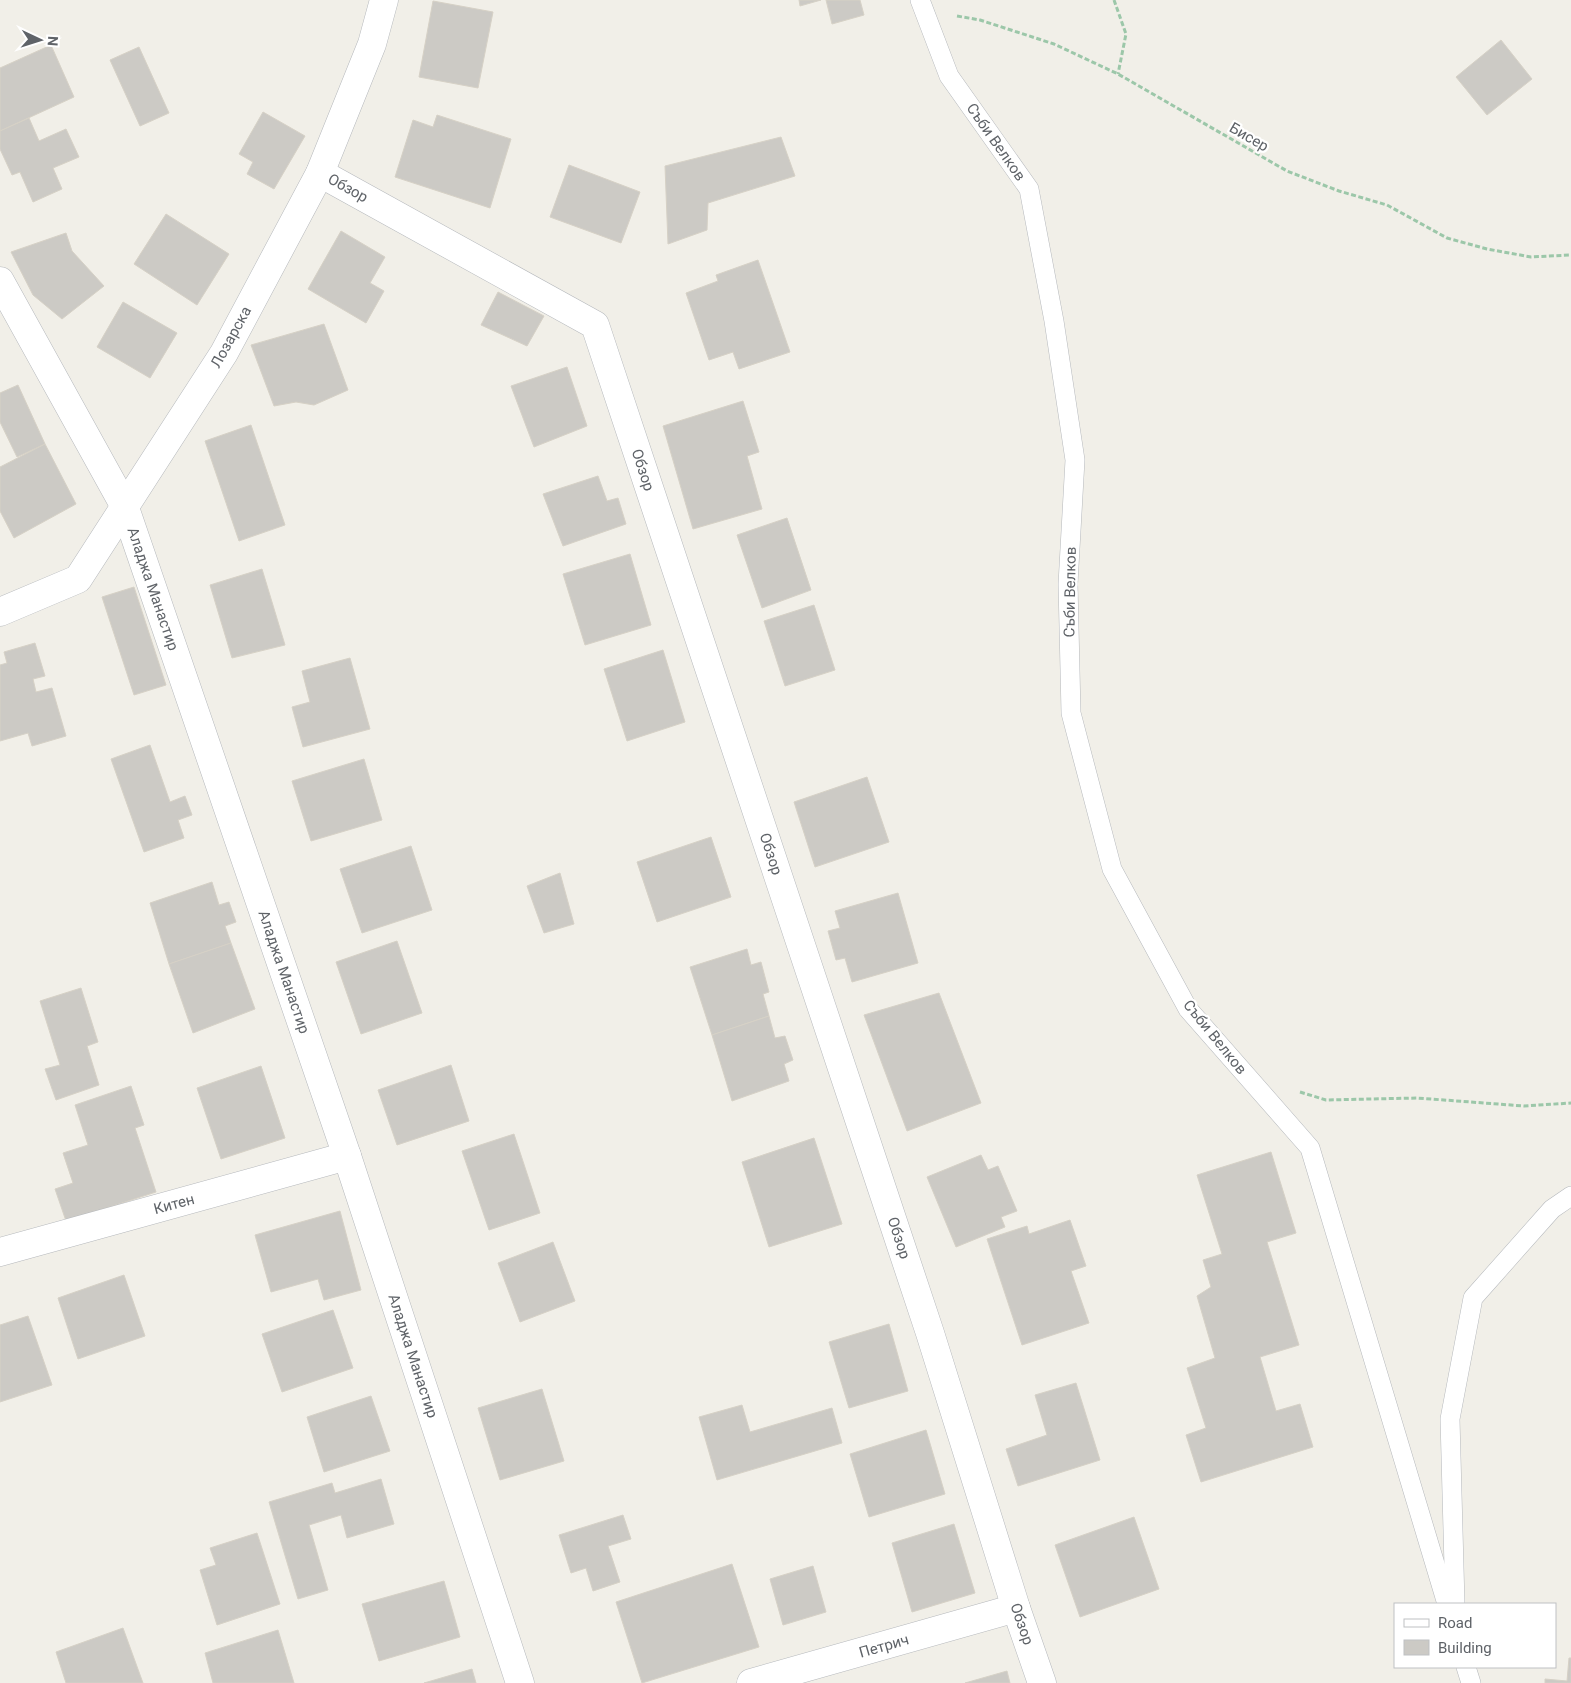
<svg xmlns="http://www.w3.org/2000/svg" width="1571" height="1683" viewBox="0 0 1571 1683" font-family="Roboto,sans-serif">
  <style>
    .building { fill: #cccac5; stroke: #d6d1c6 }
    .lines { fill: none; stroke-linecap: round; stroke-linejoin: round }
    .lane-casing { stroke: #b5b8bc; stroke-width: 20 }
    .street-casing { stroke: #b5b8bc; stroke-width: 29 }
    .path { stroke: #9cc7a9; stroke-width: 3; stroke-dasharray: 5 2.5; stroke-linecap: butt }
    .lane { stroke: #fff; stroke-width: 19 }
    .street { stroke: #fff; stroke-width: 28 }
    .labels { text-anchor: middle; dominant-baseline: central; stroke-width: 4.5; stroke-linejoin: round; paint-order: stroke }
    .street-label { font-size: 15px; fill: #5f6368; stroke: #fff }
  </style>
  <rect width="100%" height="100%" fill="#f1efe8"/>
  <!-- building -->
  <g class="building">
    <polygon points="799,0 821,0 800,6"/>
    <polygon points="826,0 860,0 864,15 832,24"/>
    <polygon points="433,1 493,12 478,88 419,77"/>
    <polygon points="1501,40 1532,79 1487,115 1456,77"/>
    <polygon points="51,45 74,97 0,131 0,68"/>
    <polygon points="139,47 169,113 140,126 110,60"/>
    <polygon points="263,112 305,136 274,189 247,174 253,162 239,154"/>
    <polygon points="437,115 511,139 490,208 395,177 413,120 433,127"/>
    <polygon points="29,118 39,141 66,129 79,157 53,168 62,189 33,202 20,172 12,175 0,149 0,131"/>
    <polygon points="781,137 795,176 708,203 707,230 668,244 665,166"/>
    <polygon points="569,165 640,192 621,243 550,217"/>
    <polygon points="166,214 229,254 197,305 134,264"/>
    <polygon points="341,231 385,257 370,283 384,291 366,323 308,289"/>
    <polygon points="66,233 72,251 104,286 62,319 33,295 11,252"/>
    <polygon points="758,260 790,352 739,369 733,352 709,360 686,293 718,281 716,275"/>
    <polygon points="498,292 544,316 527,346 481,325"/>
    <polygon points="123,302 177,333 150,378 97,347"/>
    <polygon points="324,324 348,390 314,405 296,402 274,406 251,345"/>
    <polygon points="567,367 587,426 534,447 511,386"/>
    <polygon points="18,385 45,444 17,457 0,422 0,393"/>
    <polygon points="743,401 759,452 747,456 762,509 693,529 663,426"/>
    <polygon points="251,425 285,525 239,541 205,441"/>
    <polygon points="45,444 76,504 14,538 0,511 0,467"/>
    <polygon points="598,476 607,501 618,498 626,524 563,546 543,494"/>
    <polygon points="787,518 811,590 762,608 737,535"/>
    <polygon points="630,554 651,625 585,645 563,574"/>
    <polygon points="262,569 285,645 232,658 210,585"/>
    <polygon points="134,587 166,685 134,695 102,597"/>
    <polygon points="814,605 835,670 785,686 764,621"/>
    <polygon points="35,643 45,676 33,679 36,692 52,688 66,736 32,746 28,733 0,741 0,665 7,663 4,652"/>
    <polygon points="663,650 685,722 627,741 604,669"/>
    <polygon points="350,658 370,729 303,747 292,707 310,702 302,671"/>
    <polygon points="150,745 170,802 185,796 192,815 178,820 184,838 144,852 111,759"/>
    <polygon points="364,759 382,820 311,841 292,781"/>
    <polygon points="867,777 889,842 815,867 794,802"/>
    <polygon points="711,837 731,897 657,922 637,862"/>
    <polygon points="411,846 432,910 362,933 340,869"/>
    <polygon points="560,873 574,924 544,933 527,886"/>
    <polygon points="212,882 219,905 229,902 236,922 225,926 231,943 169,964 150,903"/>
    <polygon points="898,893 918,963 852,982 845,958 836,960 828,931 840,928 835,911"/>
    <polygon points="397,941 422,1013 361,1034 336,962"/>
    <polygon points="231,943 255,1009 193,1033 169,964"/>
    <polygon points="747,949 751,965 761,962 769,992 763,994 769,1016 712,1035 690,967"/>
    <polygon points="81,988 98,1042 87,1046 99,1085 56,1100 45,1069 60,1065 40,1001"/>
    <polygon points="939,993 981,1103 907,1131 864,1015"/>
    <polygon points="769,1016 775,1038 785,1036 793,1060 784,1064 789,1081 732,1101 712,1035"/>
    <polygon points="451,1065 469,1121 397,1145 378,1090"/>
    <polygon points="261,1066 285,1138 221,1159 197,1088"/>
    <polygon points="131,1086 144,1125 135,1128 156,1192 66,1221 55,1189 73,1183 63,1153 88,1145 75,1105"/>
    <polygon points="514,1134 540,1213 489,1230 462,1151"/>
    <polygon points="814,1138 842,1224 769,1247 742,1162"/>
    <polygon points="1271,1152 1296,1233 1267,1242 1299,1345 1260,1357 1276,1411 1300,1404 1313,1447 1201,1482 1186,1435 1206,1428 1187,1368 1215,1358 1197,1296 1211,1287 1203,1260 1222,1254 1197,1175"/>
    <polygon points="981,1155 988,1170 998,1166 1017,1211 1001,1217 1005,1227 956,1247 927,1177"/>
    <polygon points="340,1211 361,1290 324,1300 318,1279 271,1292 255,1235"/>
    <polygon points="1070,1220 1086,1266 1071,1271 1089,1323 1022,1345 987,1239 1027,1226 1029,1234"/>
    <polygon points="553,1242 575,1301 520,1322 498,1263"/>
    <polygon points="124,1275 145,1336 78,1359 58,1298"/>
    <polygon points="333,1310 353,1368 282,1392 262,1334"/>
    <polygon points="28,1316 52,1385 0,1402 0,1325"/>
    <polygon points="889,1324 908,1391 849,1408 829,1342"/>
    <polygon points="1076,1383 1100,1460 1018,1486 1006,1449 1047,1435 1035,1395"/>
    <polygon points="542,1389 564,1461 500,1480 478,1408"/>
    <polygon points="371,1396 390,1451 324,1472 307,1417"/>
    <polygon points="742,1405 750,1432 832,1408 842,1443 717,1480 699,1417"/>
    <polygon points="926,1430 945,1494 869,1517 850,1454"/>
    <polygon points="381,1479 394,1524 347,1538 341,1515 309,1525 328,1590 298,1599 269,1502 332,1483 335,1493"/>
    <polygon points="623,1515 631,1539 608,1546 620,1582 593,1591 586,1568 571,1573 559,1535"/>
    <polygon points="1134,1517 1159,1589 1080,1617 1055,1545"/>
    <polygon points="954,1524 975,1593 912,1612 892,1543"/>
    <polygon points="257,1533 280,1604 217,1625 200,1570 216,1565 210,1548"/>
    <polygon points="732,1564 759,1647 642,1683 616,1602"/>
    <polygon points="813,1566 826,1612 783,1625 770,1579"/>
    <polygon points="444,1581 460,1637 379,1661 362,1604"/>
    <polygon points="123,1628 143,1683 66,1683 56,1652"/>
    <polygon points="278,1630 294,1683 213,1683 205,1653"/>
    <polygon points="1569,1658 1571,1658 1571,1683 1545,1683 1545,1679 1567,1681"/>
    <polygon points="472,1669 476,1683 424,1683"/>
    <polygon points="1007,1671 1010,1683 965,1683"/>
  </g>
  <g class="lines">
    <defs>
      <g id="lane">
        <polyline points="920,0 949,76 1029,189 1054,321 1075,460 1068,584 1071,713 1112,869 1188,1009 1310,1148 1447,1604"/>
        <polyline points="1455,1604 1450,1419 1473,1298 1552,1209 1571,1196"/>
        <polyline points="1466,1667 1471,1683"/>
      </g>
      <g id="street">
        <polyline points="320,173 595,325 930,1333 1016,1608 1042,1683"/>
        <polyline points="0,281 124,505 347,1156 520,1683"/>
        <polyline points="0,612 78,579 224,353 320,173 372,44 384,0"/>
        <polyline points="0,1252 347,1156"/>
        <polyline points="751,1683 1016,1608"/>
      </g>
    </defs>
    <!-- lane casing -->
    <use href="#lane" class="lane-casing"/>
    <!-- street casing -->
    <use href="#street" class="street-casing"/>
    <!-- path -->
    <g class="path">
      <polyline points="1114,0 1126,34 1118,74"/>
      <polyline points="957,16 980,20 1054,44 1118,74 1287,171 1339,191 1387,205 1447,238 1487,249 1531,257 1571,255"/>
      <polyline points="1300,1092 1326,1100 1417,1098 1524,1106 1571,1103"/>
    </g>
    <!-- lane -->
    <use href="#lane" class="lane"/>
    <!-- street -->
    <use href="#street" class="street"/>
  </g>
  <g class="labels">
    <!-- street labels -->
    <g class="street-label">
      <text transform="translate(1249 137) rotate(30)">Бисер</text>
      <text transform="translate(996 142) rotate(55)">Съби Велков</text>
      <text transform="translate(348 188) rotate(29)">Обзор</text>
      <text transform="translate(231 337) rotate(-61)">Лозарска</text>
      <text transform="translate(643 470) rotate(72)">Обзор</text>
      <text transform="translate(153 589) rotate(71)">Аладжа Манастир</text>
      <text transform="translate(1070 592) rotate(-89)">Съби Велков</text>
      <text transform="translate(771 854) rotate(72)">Обзор</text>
      <text transform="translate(284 972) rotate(71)">Аладжа Манастир</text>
      <text transform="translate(1215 1037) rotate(51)">Съби Велков</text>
      <text transform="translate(174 1204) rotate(-15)">Китен</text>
      <text transform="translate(899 1238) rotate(72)">Обзор</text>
      <text transform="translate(413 1356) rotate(72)">Аладжа Манастир</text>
      <text transform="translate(1022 1624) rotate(71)">Обзор</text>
      <text transform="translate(884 1646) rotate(-16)">Петрич</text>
    </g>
  </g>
  <!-- legend -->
  <rect x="1394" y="1603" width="162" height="65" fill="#ffffff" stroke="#bfc1c3"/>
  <rect x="1404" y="1619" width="25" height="8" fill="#ffffff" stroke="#bfc1c3"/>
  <text x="1438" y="1628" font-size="15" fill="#5f6368">Road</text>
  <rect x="1404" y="1640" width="25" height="15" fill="#cccac5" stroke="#bfc1c3"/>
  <text x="1438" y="1653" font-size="15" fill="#5f6368">Building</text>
  <!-- north arrow -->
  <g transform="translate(40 40) rotate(94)" stroke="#ffffff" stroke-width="4" paint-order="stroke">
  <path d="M0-4L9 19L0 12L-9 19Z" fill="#5f6368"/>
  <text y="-8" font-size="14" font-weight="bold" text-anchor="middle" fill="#5f6368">N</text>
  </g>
</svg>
